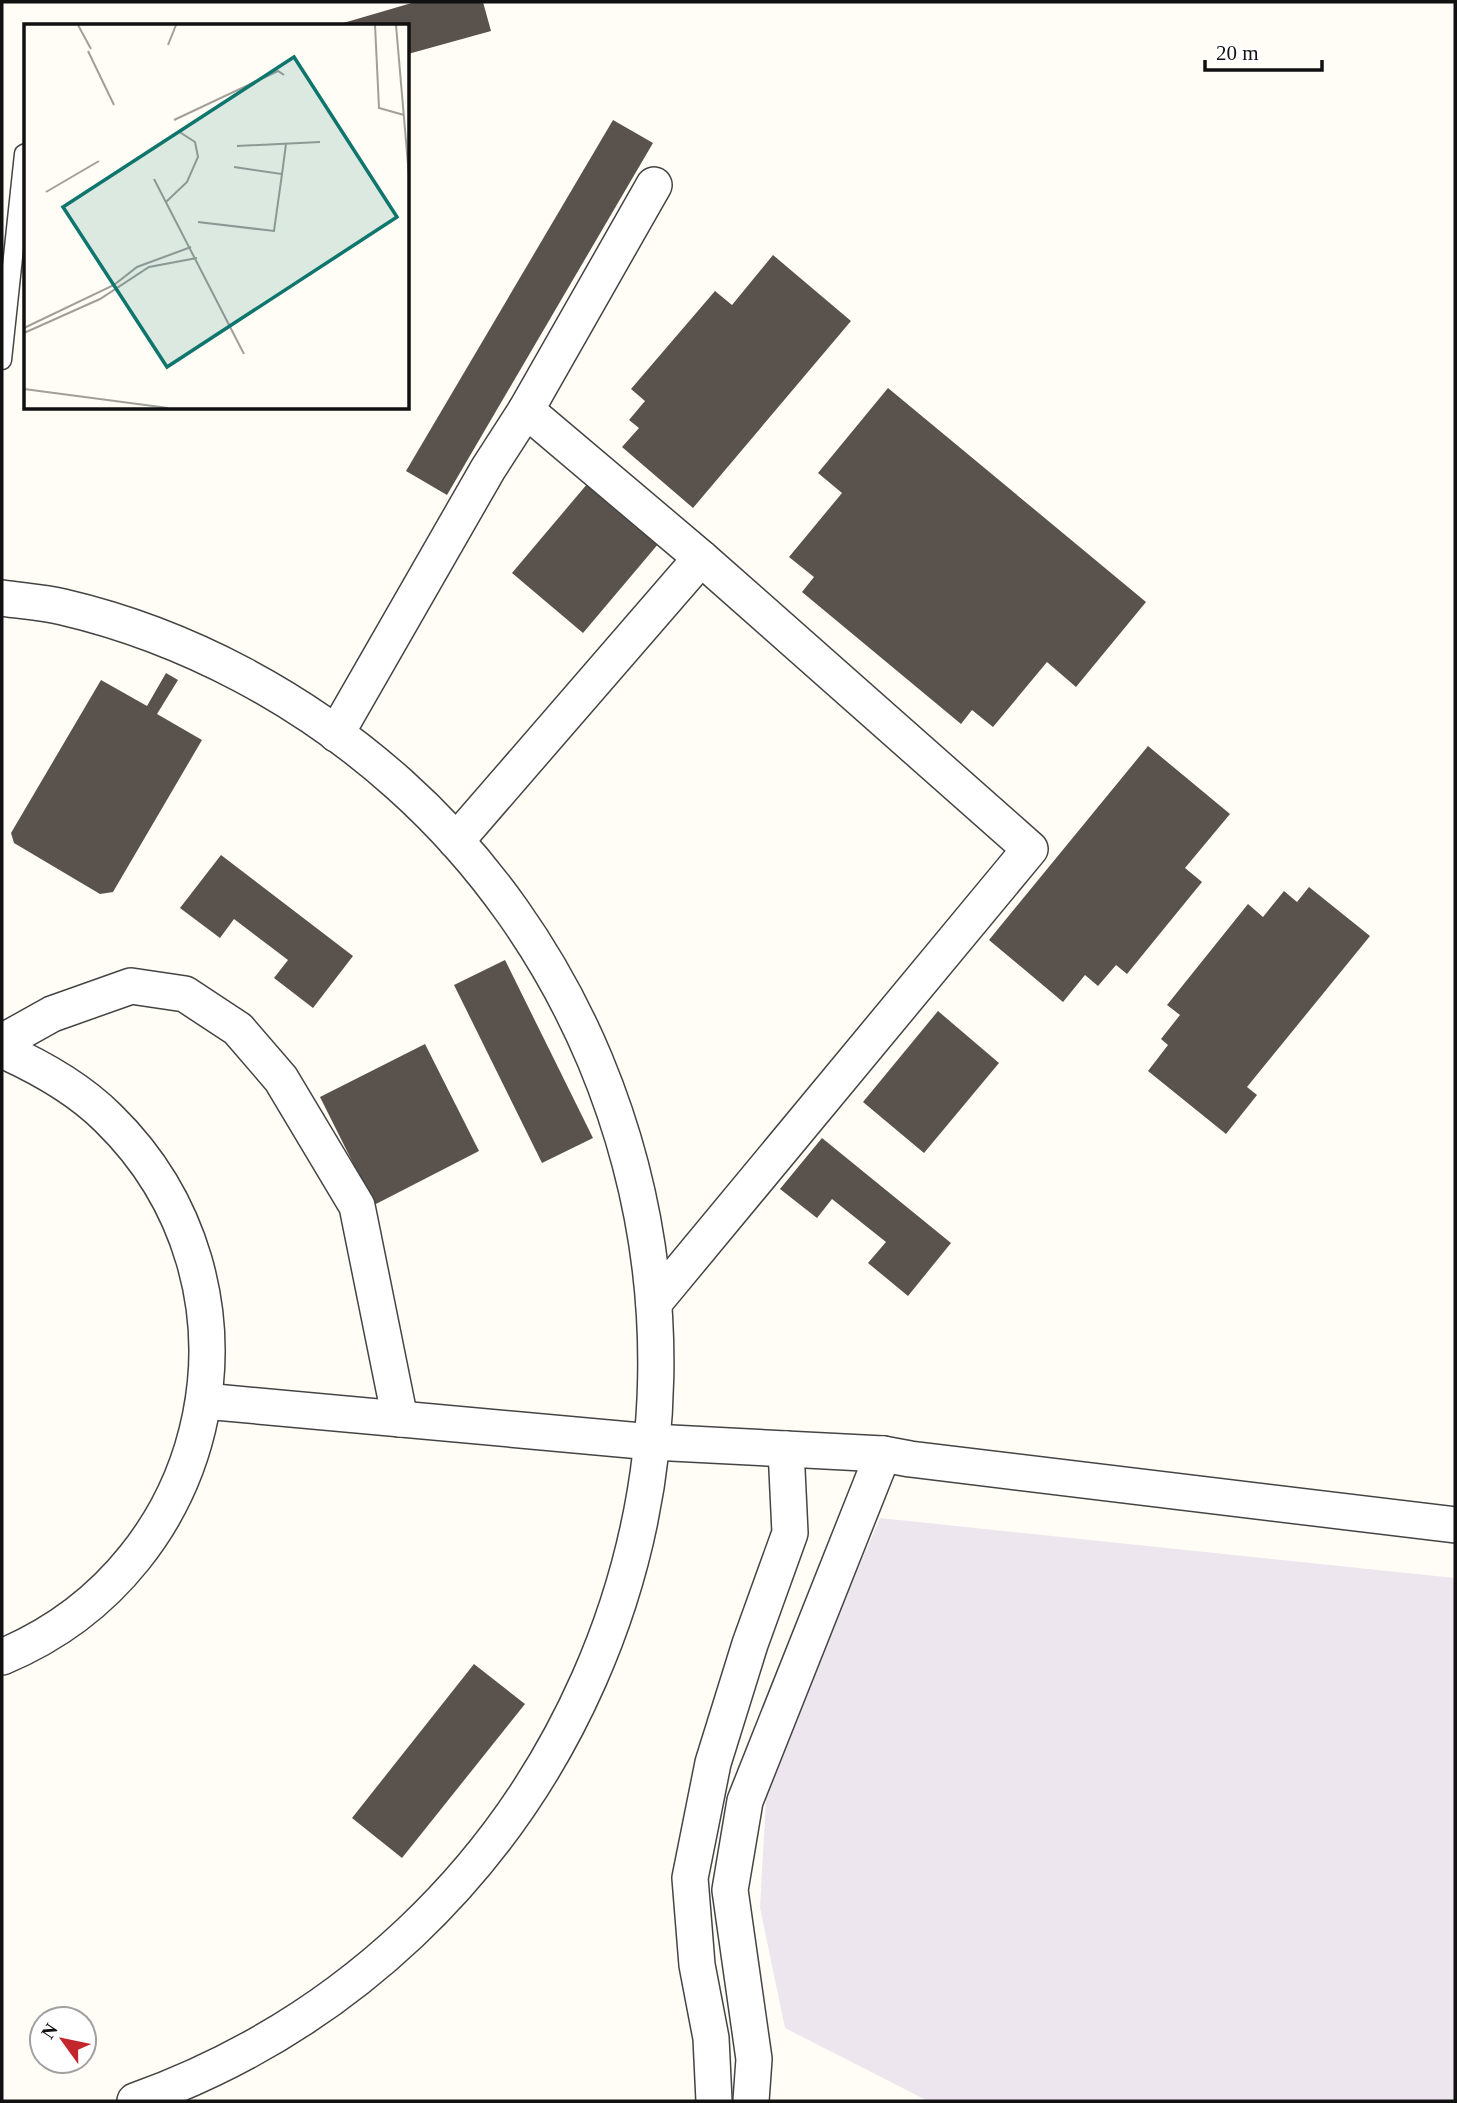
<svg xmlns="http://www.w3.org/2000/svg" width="1457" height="2103" viewBox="0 0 1457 2103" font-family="'Times New Roman',serif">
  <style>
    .industrial { fill: #eee6ef }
    .building { fill: #5a524d }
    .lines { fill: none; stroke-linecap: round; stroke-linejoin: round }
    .service-casing { stroke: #444; stroke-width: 21 }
    .minor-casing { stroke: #444; stroke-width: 38 }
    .service { stroke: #fff; stroke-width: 18 }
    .minor { stroke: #fff; stroke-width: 35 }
    .inset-road { fill: none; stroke: #a09f9a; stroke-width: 2 }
    .view { fill: #0f766e; fill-opacity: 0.15; stroke: #0f766e; stroke-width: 3.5 }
    .inset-edge { fill: none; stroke: #111; stroke-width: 3.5 }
  </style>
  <rect width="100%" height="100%" fill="#fffdf5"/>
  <!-- industrial -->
  <polygon class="industrial" points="880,1518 1455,1578 1455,2101 928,2101 785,2028 760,1908 767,1780"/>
  <!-- building -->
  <g class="building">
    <polygon points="415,2 483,2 491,31 408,54 408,26 333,26"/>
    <polygon points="613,120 653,143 447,495 406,471"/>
    <polygon points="773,255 851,321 693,508 622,447 639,428 629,420 645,401 631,389 715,291 732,305"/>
    <polygon points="888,388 1146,602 1076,687 1047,662 993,727 972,710 961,724 802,592 814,577 789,557 842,493 818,473"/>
    <polygon points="588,483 659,543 583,633 512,573"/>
    <polygon points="166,673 178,680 157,714 202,740 113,892 100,894 14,843 11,833 101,680 147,706"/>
    <polygon points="1148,746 1230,814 1185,868 1202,882 1127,974 1116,965 1098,986 1085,975 1063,1002 989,940"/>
    <polygon points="221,855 353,956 313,1008 274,978 288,960 234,919 220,938 180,908"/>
    <polygon points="1309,887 1370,936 1247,1087 1257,1095 1226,1134 1148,1071 1168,1045 1161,1039 1180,1015 1167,1005 1248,904 1263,917 1284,891 1297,902"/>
    <polygon points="505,960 593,1138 542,1163 454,985"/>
    <polygon points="938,1011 999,1063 924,1153 863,1102"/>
    <polygon points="425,1044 479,1151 374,1205 320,1097"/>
    <polygon points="822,1138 951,1243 908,1296 868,1263 886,1242 832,1199 817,1218 780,1189"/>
    <polygon points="474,1664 525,1704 402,1858 352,1818"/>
  </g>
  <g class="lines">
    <defs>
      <polyline id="service" points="2,360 24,154 26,153"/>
      <g id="minor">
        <polyline points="526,410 701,558"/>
        <path d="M 2,598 C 22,601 43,602 63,607 C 187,636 304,699 399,784 C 484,860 551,955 595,1060 C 768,1476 559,1949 135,2101"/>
        <polyline points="336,734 488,469 526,410 654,185"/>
        <polyline points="456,841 701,558 1030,849 654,1303"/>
        <polyline points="2,1042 52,1014 131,986 185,994 238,1029 281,1079 357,1206 400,1419"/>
        <path d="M 2,1050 C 40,1067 78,1088 108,1118 C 278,1284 220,1566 2,1657"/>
        <polyline points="204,1401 652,1442 883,1454 910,1459 1455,1525"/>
        <polyline points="714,2101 711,2038 697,1965 690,1878 713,1763 750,1644 790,1533 786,1449"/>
        <polyline points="751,2101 754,2059 730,1890 745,1801 883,1454"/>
      </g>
    </defs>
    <!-- service casing -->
    <use href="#service" class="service-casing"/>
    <!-- minor casing -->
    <use href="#minor" class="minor-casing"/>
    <!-- service -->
    <use href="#service" class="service"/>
    <!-- minor -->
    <use href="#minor" class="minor"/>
  </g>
  <!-- overview -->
  <g transform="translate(24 24)">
    <rect width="385" height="385" fill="#fffdf5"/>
    <path class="inset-road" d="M 54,1 L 67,25M 351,1 L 355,84 L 380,91M 372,1 L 385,152M 144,21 L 152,1M 64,27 L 90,81M 150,96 L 254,47 L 260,51M 213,122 L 296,118M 258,150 L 262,120M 130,155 L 220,330M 22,168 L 75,137M 142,178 L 163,158 L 174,133 L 171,118 L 154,107M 174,198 L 250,207 L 258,150 L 210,143M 0,304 L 90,261 L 113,243 L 167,223M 0,309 L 76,275 L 125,243 L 173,234M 0,365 L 144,384"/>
    <path class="view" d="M 270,33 L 373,193 L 143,343 L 39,183 Z"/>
    <rect width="385" height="385" class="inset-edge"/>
  </g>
  <!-- border -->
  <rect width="1457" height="2103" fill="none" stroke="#111111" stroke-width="7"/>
  <!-- north arrow -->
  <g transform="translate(63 2040) rotate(303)"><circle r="33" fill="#ffffff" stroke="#a0a0a0" stroke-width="2"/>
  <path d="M0-5L12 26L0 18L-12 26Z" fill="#c4262e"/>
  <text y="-10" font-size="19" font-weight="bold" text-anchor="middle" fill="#111111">N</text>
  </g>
  <!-- scale -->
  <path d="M1205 60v10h117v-10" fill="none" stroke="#111111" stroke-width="3.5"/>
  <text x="1216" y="60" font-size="21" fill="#111111" stroke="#ffffff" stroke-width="5" paint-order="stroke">20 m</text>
</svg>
